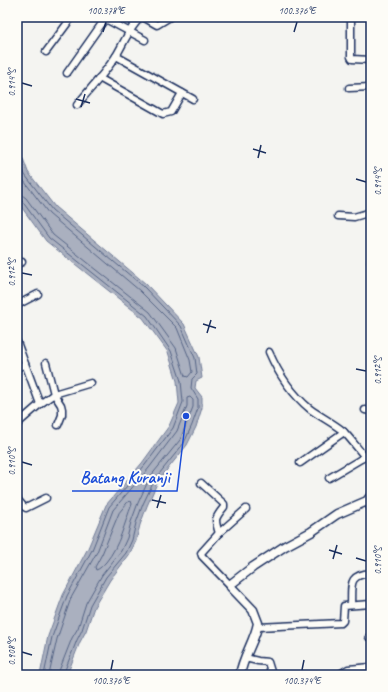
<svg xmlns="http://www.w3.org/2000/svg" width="388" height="692" viewBox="0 0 388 692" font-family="Caveat,sans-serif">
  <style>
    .water { fill: #aab0bf; stroke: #717c98 }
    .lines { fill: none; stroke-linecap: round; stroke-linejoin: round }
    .shore { stroke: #546385; stroke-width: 1 }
    .minor-casing { stroke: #1b2f5e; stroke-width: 9 }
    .tertiary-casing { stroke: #1b2f5e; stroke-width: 11 }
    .minor { stroke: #fdfcf7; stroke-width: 6 }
    .tertiary { stroke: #fdfcf7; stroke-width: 8 }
    .ticks { fill: none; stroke: #1b2f5e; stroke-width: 1.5 }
    .leader { fill: none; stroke: #1d4ed8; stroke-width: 1.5 }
    .callout-dot { fill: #1d4ed8; stroke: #fdfcf7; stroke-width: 1.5 }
    .callout-label { font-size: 17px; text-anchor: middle; font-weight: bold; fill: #1d4ed8; stroke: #fdfcf7; stroke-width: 4; stroke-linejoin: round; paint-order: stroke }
    .neatline { fill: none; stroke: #1b2f5e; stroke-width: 1.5 }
    .ticks-label { font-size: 10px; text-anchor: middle; fill: #1b2f5e }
  </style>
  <rect width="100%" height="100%" fill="#f4f4f1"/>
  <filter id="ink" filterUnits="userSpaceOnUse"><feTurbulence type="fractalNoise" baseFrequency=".025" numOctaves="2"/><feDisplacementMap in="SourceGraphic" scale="8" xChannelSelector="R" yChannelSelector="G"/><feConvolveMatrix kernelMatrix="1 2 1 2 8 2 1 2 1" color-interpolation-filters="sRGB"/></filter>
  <g filter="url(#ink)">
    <!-- water -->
    <polygon class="water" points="17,142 28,172 55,207 146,284 184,324 199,357 202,378 196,381 195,388 202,397 202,408 196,427 187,445 158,481 147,506 140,525 136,541 129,555 110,580 94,607 86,631 80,642 67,675 40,675 48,636 63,595 88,548 106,505 142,463 169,426 179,403 177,381 168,352 143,318 46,241 17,201"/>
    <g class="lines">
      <!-- shore -->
      <g class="shore">
        <polyline points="17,154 25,175 52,210 144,287 181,326 195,358 197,374 192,379 191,388 198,399 198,408 192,425 184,443 155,479 143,504 136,523 132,540 126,553 106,577 90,605 82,630 77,640 63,675"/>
        <polyline points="17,169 21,177 49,214 140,291 177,328 190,360 192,372 188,377 185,376 176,348 150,312 53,235 26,198 22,195 17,194"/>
        <polyline points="17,199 22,201 49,238 147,316 171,351 181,381 183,402 173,428 145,465 109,507 92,550 67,596 52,637 44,675"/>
        <path d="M 128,502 L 131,501 L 132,504 C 124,524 120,545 106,562 C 103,565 100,569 96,570 L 95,567 L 102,554 L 119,513 Z"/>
        <polyline points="49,675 57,639 71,598 97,552 113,510 149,468 177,431 187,406 187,398 190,397 193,400 193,407 180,440 150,477 138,503 131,522 127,538 121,551 102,575 86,603 78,628 72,638 59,671 58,675"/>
      </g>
      <defs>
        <g id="minor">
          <polyline points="102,17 145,40"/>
          <polyline points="143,17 157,25 170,17"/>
          <polyline points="351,17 351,57 352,59 371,60"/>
          <polyline points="46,52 72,17"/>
          <polyline points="116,56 193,99"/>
          <polyline points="67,73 105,19"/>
          <polyline points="99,78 163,114 171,112 182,93"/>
          <polyline points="349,88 371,87"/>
          <path d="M 77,105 C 90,89 105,73 116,56 C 123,45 131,24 142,17"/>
          <polyline points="338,216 354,217 371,212"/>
          <polyline points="371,262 371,261"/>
          <polyline points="17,264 22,262"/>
          <polyline points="17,305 38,294"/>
          <polyline points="17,342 40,404"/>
          <path d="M 269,352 C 278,373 292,394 310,409 C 321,417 333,423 343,431 C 351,439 358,449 365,457"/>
          <polyline points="46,363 54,394 61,405 62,409 62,415 58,425"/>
          <polyline points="17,368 25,364"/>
          <polyline points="365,410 371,411"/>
          <polyline points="17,424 40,404 54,394 91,383"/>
          <polyline points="300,463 344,432"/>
          <polyline points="329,478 361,459 365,457 371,458"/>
          <path d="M 201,483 L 224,504 L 224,507 C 215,518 214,519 219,533"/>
          <polyline points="17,499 23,506 26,508 46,498"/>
          <polyline points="367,501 371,509"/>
          <polyline points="231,586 202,556 201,553 219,533 246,509"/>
          <path d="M 351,605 C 352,585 347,575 371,573"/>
          <polyline points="258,627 341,623 343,621 344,606 371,604"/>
          <polyline points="369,637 371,637"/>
          <polyline points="245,658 258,661 268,662 272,675"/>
          <polyline points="338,675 348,669 371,667"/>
        </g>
        <path id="tertiary" d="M 240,675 C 243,656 255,641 258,623 L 253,610 L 231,587 L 231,584 L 253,567 L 285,546 L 311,532 L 337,514 L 367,501 L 371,496"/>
      </defs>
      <!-- minor casing -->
      <use href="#minor" class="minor-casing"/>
      <!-- tertiary casing -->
      <use href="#tertiary" class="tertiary-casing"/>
      <!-- minor -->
      <use href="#minor" class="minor"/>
      <!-- tertiary -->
      <use href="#tertiary" class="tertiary"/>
    </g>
  </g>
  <!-- ticks -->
  <path class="ticks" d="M 103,32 L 106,22M 294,32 L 297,22M 22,83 L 32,86M 76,99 L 90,103M 81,107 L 85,94M 253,149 L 266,153M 258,158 L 261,145M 356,179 L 366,182M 22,273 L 32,275M 203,324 L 216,328M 207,333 L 211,320M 356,369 L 366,371M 22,462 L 32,465M 152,500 L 166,503M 157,508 L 161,495M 329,550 L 342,554M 356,558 L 366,561M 333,559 L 337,545M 22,652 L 32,655M 111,670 L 113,660M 302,670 L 304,660"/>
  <!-- callouts -->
  <path class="leader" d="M186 416L177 491H72"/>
  <circle class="callout-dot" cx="186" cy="416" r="4"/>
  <g class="callout-label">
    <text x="125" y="483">Batang Kuranji</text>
  </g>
  <!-- margin -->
  <rect width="388" height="692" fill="none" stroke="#fdfcf7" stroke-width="44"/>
  <rect x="22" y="22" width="344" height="648" class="neatline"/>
  <g class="ticks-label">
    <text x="106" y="14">100.378°E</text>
    <text x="297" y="14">100.376°E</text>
    <text transform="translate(11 83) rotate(-90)" y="4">0.914°S</text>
    <text transform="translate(377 182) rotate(-90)" y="4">0.914°S</text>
    <text transform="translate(11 273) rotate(-90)" y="4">0.912°S</text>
    <text transform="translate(377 371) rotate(-90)" y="4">0.912°S</text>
    <text transform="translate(11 462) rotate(-90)" y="4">0.910°S</text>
    <text transform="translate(377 561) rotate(-90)" y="4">0.910°S</text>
    <text transform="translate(11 652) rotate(-90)" y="4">0.908°S</text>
    <text x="111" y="684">100.376°E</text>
    <text x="302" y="684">100.374°E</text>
  </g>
</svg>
